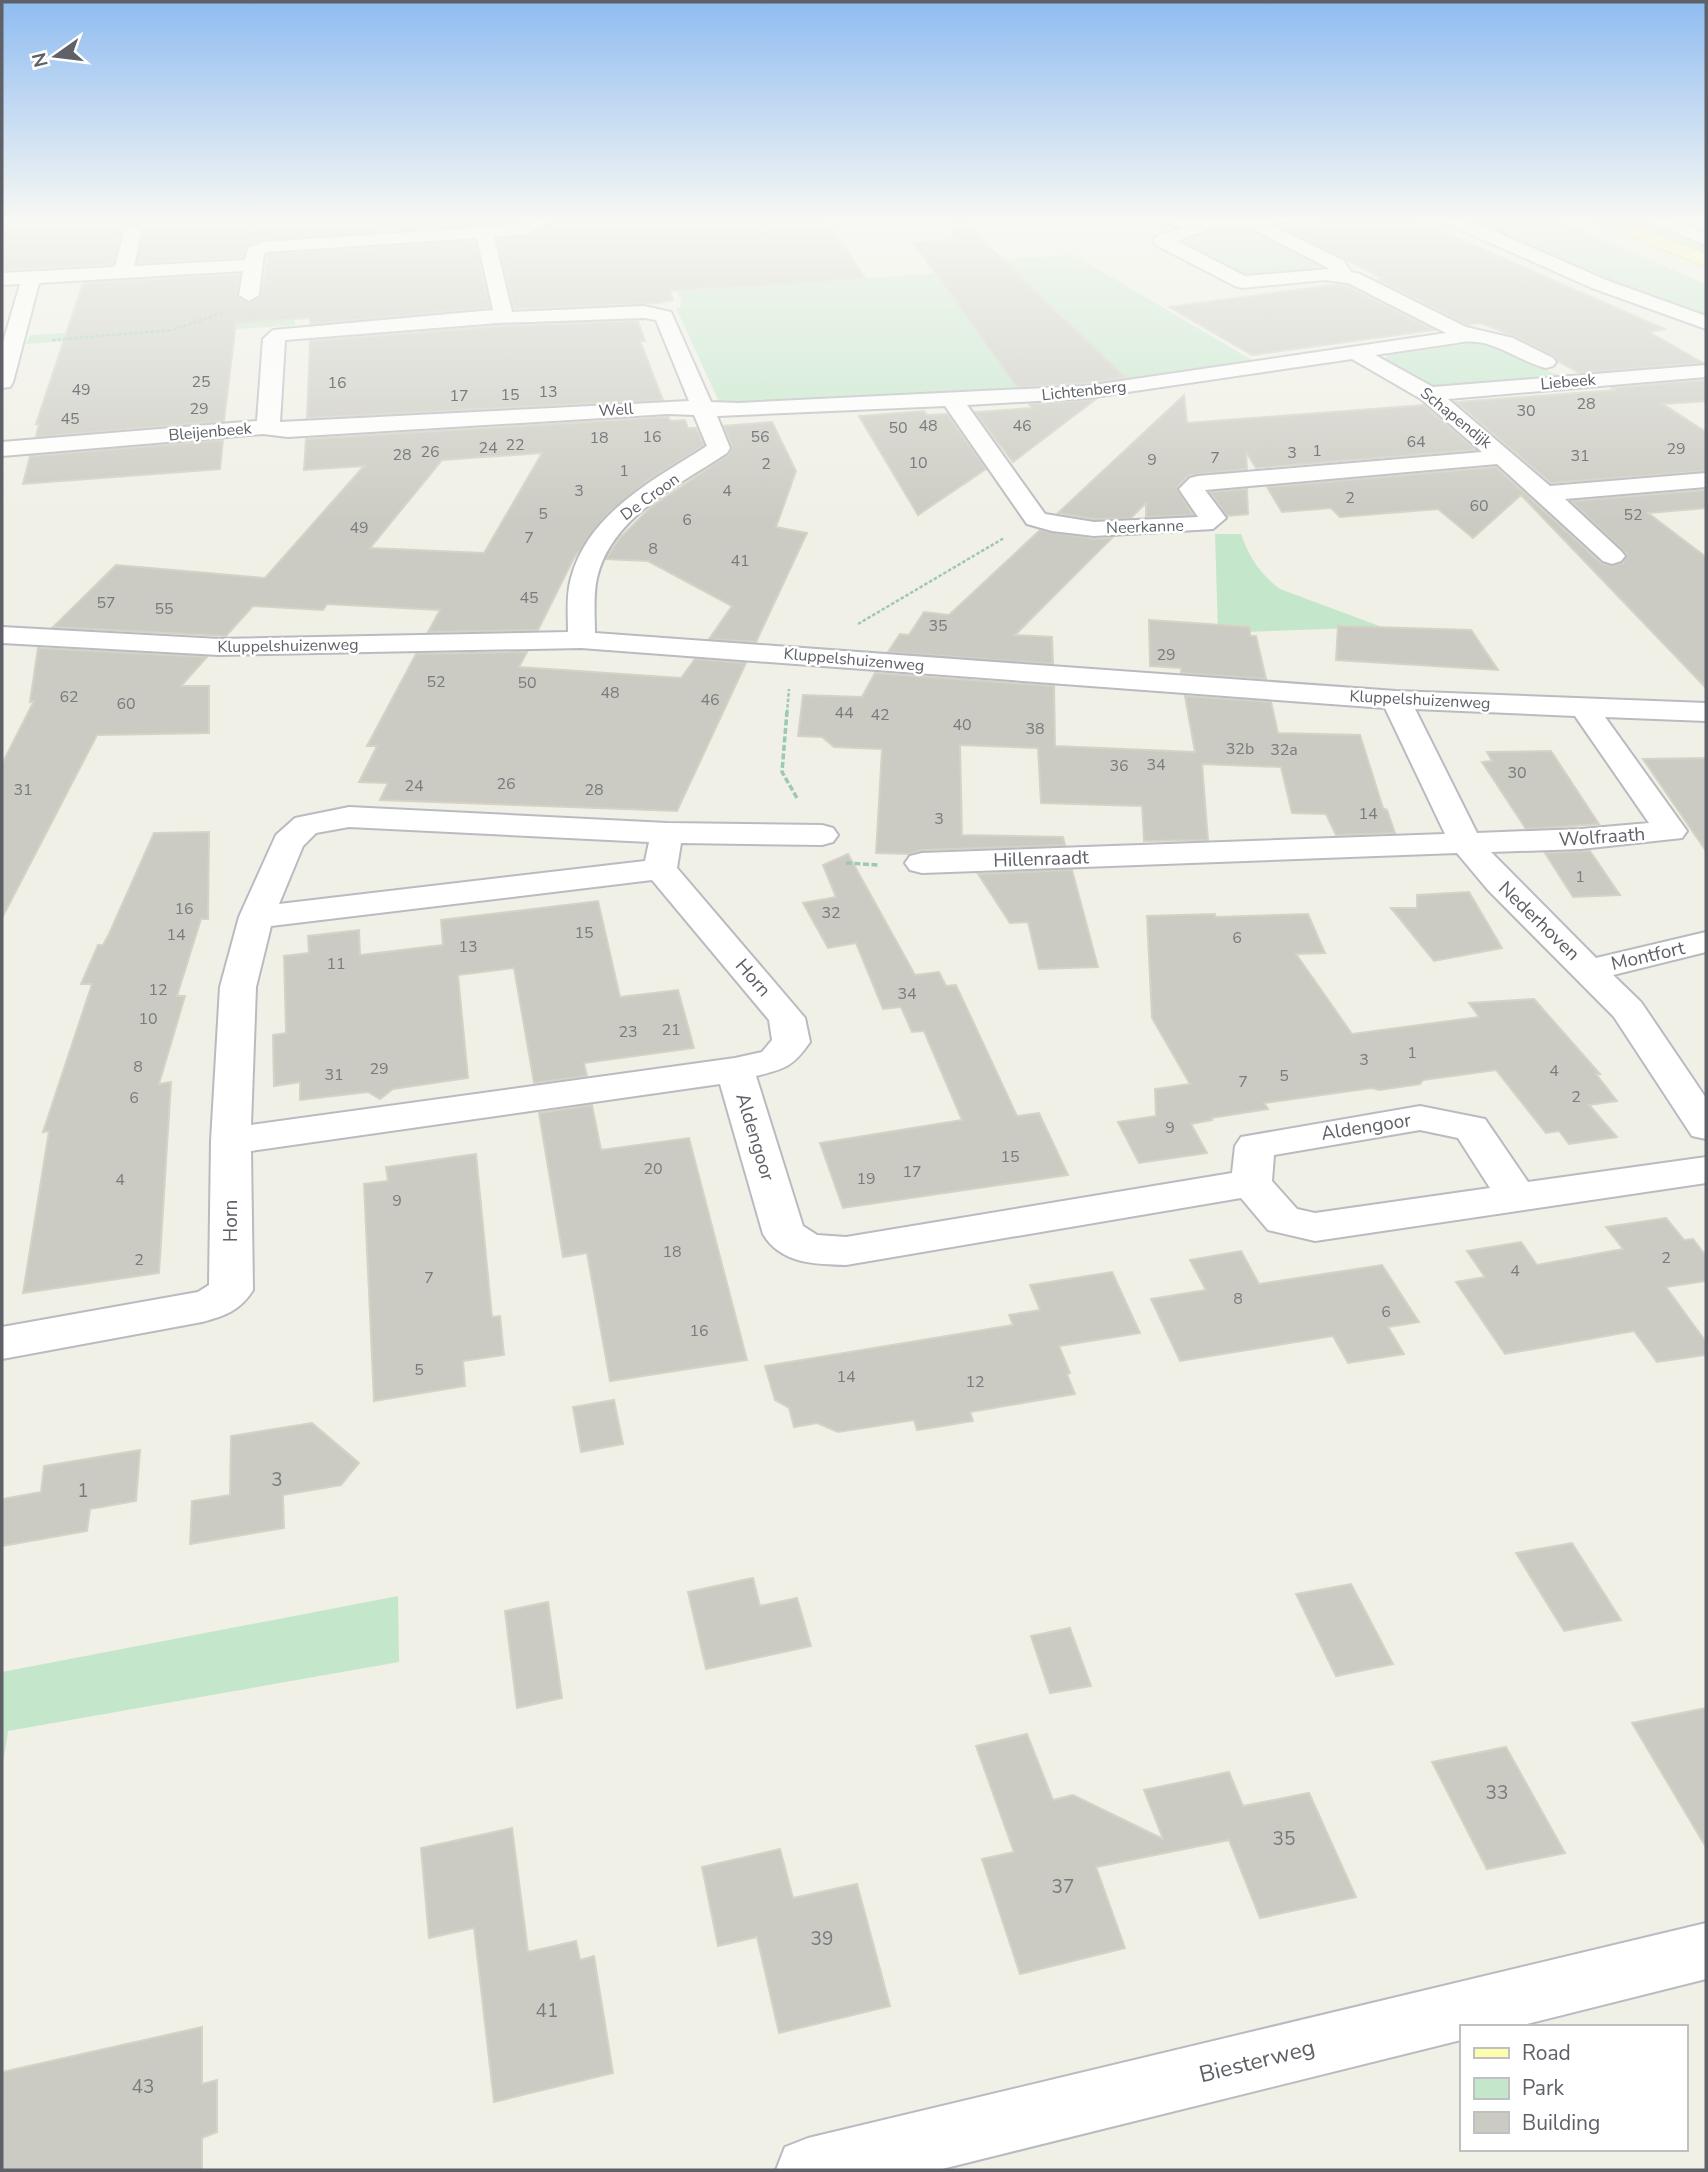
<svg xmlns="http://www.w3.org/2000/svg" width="1708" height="2172" viewBox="0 0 1708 2172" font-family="'Nunito Sans',sans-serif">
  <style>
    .green { fill: #c4e7cb }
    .building { fill: #cbcbc3; stroke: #d5d3c5; stroke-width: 2; fill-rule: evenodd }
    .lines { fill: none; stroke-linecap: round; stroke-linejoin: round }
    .street-casing { stroke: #b9bbc0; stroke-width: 4 }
    .primary-casing { stroke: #f1e460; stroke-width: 4 }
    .path-far1 { stroke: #9dc8b2; stroke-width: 2.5; stroke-dasharray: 3.5 2; stroke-linecap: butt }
    .path { stroke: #9dc8b2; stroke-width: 3.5; stroke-dasharray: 6 2.5; stroke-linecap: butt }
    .street { fill: #fff; fill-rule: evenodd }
    .primary { fill: #fcfeae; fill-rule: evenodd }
    .labels { text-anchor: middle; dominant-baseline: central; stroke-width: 5; stroke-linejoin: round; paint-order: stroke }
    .number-label { font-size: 16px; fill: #797c7e }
    .far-street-label { font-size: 16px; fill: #5e6167; stroke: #fff }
    .street-label { font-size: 19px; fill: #5e6167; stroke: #fff }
    .near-number-label { font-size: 19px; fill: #797c7e }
    .near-street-label { font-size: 23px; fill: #5e6167; stroke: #fff }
  </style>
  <rect width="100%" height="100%" fill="#f0f0e7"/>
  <!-- green -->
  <g class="green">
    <polygon points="1457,217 1550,217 1706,284 1706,322 1653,303"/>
    <polygon points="1612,217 1639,217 1671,228 1673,232 1706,244 1706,257"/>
    <polygon points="1234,226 1254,228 1329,267 1301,273 1241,277 1175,240 1202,230"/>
    <polygon points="1072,254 1262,366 1124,387 721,406 676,308 680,307 681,300 676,290 974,271 967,262 1072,255 1079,261"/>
    <polygon points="294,299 295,325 26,344 30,335 163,327 167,306"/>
    <polygon points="1476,338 1566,379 1429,389 1380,361 1389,355 1468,344"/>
    <path d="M 1215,534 L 1241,534 C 1249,557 1260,574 1280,589 L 1382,627 L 1218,633 Z"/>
    <polygon points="398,1596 399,1662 8,1731 2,1771 2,1672"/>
  </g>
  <!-- building -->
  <g class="building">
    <polygon points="53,217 526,217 526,219 516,222 263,239 248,245 243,257 137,263 144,230 132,224 121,230 113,264 2,270 2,222"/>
    <polygon points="549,217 815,217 820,224 828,224 866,279 670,291 673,300 659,303 514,309 497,239 527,236 548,225"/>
    <polygon points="955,217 958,217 1125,377 1087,383 1017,387 914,243 952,240"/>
    <polygon points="1378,217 1391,217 1400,222 1411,220 1450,235 1665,329 1649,332 1703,363 1580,373 1559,362 1554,356 1514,336 1480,323 1467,325 1377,279 1384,279 1284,228"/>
    <polygon points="475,241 490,308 310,324 310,318 236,323 224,421 36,437 39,424 36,424 83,283 240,274 237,296 250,303 262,295 268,255"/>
    <polygon points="1339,284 1347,286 1434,330 1252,355 1169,307"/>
    <polygon points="638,321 645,341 640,341 663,400 307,418 310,341 498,326"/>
    <polygon points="1706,380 1706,401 1663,404 1706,432 1706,471 1551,483 1456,402 1616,390 1611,388"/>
    <polygon points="1184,395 1187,423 1424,405 1476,450 1256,468 1246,452 1247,469 1189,475 1177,487 1193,515 1146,517 1146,503 1131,518 1094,519 1058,513"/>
    <polygon points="1096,399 1013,462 975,412 1032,408 1029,404"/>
    <polygon points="924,411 927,415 947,414 986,469 918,515 859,416"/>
    <path d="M 668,417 L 671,421 L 685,420 L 688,428 L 696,428 L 704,445 L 644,483 L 606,515 L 574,558 L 538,630 L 428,632 L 440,610 L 327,604 L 323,610 L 253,606 L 226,636 L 53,627 L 116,565 L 265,578 L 364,466 L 304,470 L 306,439 ZM 542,453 L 484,553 L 370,548 L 442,460 Z"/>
    <polygon points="772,422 796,471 776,527 807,533 756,642 709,639 732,606 648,561 606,559 619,539 651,507 729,454 732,447 724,426"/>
    <polygon points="223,440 220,469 23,484 30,456"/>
    <polygon points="1496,467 1601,563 1611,566 1623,563 1627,554 1571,501 1706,490 1706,508 1648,513 1706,557 1706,688 1521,495 1473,538 1438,509 1340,517 1331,508 1282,512 1267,487"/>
    <polygon points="1247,489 1248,514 1227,516 1210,492"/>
    <polygon points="1040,530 1094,539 1112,538 1015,635 1052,637 1053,664 888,652 900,634 909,635 924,612 949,615"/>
    <polygon points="1149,620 1250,627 1250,636 1256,636 1266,679 1181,673 1181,668 1150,666"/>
    <polygon points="1338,626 1471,630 1498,670 1336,660"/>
    <polygon points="38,648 207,657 181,686 209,686 209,733 97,735 2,918 2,764 34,701 30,702"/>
    <polygon points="527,652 519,667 681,678 695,659 746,663 677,811 380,800 388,783 359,782 377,746 367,746 416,654"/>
    <polygon points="875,673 1054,686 1055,746 1195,752 1185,696 1271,702 1278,733 1360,735 1383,808 1387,810 1395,833 1336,835 1326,814 1292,813 1281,767 1202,764 1208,840 1144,841 1142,806 1041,803 1038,748 960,745 962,835 1063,837 1065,845 922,850 908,854 876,853 882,749 834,747 822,737 798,736 803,695 862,697"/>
    <polygon points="1551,751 1599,824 1526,829 1482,762 1492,761 1487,752"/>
    <polygon points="1706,758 1706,851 1643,759"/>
    <polygon points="209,832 208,919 201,919 177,996 185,996 159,1084 171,1082 159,1273 23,1293 49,1131 43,1132 92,984 81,984 98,945 103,945 109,934 154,833"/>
    <polygon points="1590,851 1620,895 1573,897 1545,853"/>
    <polygon points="848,854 915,975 939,972 946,986 956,985 1017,1116 1039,1113 1068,1175 843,1208 820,1143 962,1120 924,1031 912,1032 901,1007 883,1009 856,943 828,948 803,903 836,897 823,865"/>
    <polygon points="1072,870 1098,967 1039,969 1028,922 1010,923 978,874"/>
    <polygon points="1469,892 1502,948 1434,961 1391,908 1417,908 1417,895"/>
    <polygon points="598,901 620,997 678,990 694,1048 584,1063 587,1076 534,1083 514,968 458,975 468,1078 393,1089 380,1099 368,1092 300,1100 300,1082 274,1086 273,1035 286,1033 284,956 309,953 308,936 359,930 360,955 443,945 441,920"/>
    <polygon points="1215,914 1215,917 1308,914 1325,953 1296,954 1352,1034 1479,1017 1469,1003 1534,999 1600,1074 1596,1074 1617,1101 1589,1105 1617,1137 1569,1144 1559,1131 1546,1133 1496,1070 1423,1080 1420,1084 1393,1088 1379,1090 1372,1088 1264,1103 1268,1109 1211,1118 1212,1120 1191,1124 1207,1153 1139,1163 1118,1122 1156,1116 1155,1089 1190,1084 1152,1018 1147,916"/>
    <polygon points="592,1105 601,1150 689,1138 747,1360 610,1381 587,1253 563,1257 539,1113"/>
    <polygon points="476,1154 492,1317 500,1316 504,1355 463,1361 465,1386 374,1401 364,1184 388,1181 386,1167"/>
    <polygon points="1666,1218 1684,1240 1693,1239 1706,1256 1706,1281 1666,1287 1706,1342 1706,1355 1657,1362 1634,1331 1505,1354 1456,1282 1485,1277 1467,1251 1521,1242 1537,1265 1623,1249 1606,1227"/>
    <polygon points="1241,1251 1259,1284 1382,1265 1419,1322 1388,1327 1404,1354 1348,1363 1333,1336 1180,1361 1151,1299 1206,1290 1190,1260"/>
    <polygon points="1112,1272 1140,1333 1059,1346 1070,1373 1067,1374 1075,1394 970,1412 973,1421 917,1430 914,1420 838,1432 817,1423 794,1427 789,1408 775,1400 765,1366 1013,1325 1009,1315 1040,1310 1030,1285"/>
    <polygon points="614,1400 623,1444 581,1452 573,1407"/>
    <polygon points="312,1423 359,1463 341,1485 283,1495 284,1528 190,1544 192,1501 230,1495 231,1436"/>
    <polygon points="140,1450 136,1501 90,1509 87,1531 2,1546 2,1499 41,1492 44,1466"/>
    <polygon points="1572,1543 1621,1620 1564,1631 1516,1553"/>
    <polygon points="753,1578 760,1606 797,1598 811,1646 706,1669 688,1592"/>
    <polygon points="1351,1584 1393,1664 1336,1676 1296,1594"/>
    <polygon points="548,1602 562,1698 517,1708 505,1611"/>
    <polygon points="1070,1628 1091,1686 1050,1693 1031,1636"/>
    <polygon points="1706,1708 1706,1847 1632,1723"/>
    <polygon points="1027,1734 1053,1800 1073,1795 1163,1839 1144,1790 1229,1772 1243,1806 1309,1793 1356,1897 1260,1918 1229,1840 1096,1867 1125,1948 1020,1974 982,1859 1014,1852 976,1746"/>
    <polygon points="1506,1747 1565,1853 1487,1869 1432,1762"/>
    <polygon points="512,1828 528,1952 576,1941 580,1960 594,1956 613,2073 494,2102 474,1928 429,1938 421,1848"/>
    <polygon points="780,1849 793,1898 857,1884 890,2006 779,2033 757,1937 718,1946 702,1867"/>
    <polygon points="202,2027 202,2084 217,2080 217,2132 202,2138 202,2170 2,2170 2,2072"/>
  </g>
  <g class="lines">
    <defs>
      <g id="street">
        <path d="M 528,217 L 546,217 L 547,223 L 526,234 L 494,237 L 512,312 L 644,306 L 671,312 L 711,402 L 738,403 L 1087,386 L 1446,333 L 1348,283 L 1325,280 L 1242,288 L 1235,286 L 1156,245 L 1153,241 L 1156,237 L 1183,227 L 1171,225 L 1168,221 L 1171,217 L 1295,217 L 1292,221 L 1269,224 L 1344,261 L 1351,272 L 1360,274 L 1466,327 L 1513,338 L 1553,358 L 1556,362 L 1553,366 L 1546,368 C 1514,360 1491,335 1457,343 L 1375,355 L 1433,387 L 1706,365 L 1706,377 L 1448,399 L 1550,486 L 1706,473 L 1706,487 L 1565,499 L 1621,551 L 1625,556 L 1621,561 L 1612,564 L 1603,561 L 1497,464 L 1205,490 L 1226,518 L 1213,529 L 1094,536 L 1052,531 L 1027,524 L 945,406 L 717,416 L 730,448 L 727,453 C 679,485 611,517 597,578 C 593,595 595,615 595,633 L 1396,691 L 1706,703 L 1706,721 L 1605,717 L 1687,831 L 1682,838 L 1581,849 L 1491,852 L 1596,958 L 1706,932 L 1706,952 L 1613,975 L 1641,1002 L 1706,1098 L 1706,1139 L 1692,1136 L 1614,1017 L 1488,890 L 1457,853 L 922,873 L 910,870 L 905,863 L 910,856 L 922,853 L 1445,834 L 1385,708 L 581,648 L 219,655 L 2,643 L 2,627 L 219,639 L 568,632 C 568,615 566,595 571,578 C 588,513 655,479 707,446 L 694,415 L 668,414 L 288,437 L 263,434 L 2,456 L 2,442 L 257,421 L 263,339 L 273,330 L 493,310 L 477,238 L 267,252 L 264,254 L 259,295 L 249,301 L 239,295 L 243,271 L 39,283 L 13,382 L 10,387 L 2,388 L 2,346 L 20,284 L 2,285 L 2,273 L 115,267 L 124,231 L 133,226 L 142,231 L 134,266 L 245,260 L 249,247 L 263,242 L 517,225 L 529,220 ZM 1247,226 L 1330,269 L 1245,276 L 1177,241 L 1209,229 ZM 644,318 L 656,320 L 689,401 L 280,422 L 285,340 L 498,323 ZM 1352,359 L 1421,399 L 1482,452 L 1198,476 L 1190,478 L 1179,489 L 1198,517 L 1094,522 L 1045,514 L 967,405 L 1087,398 ZM 1415,709 L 1575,716 L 1649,823 L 1581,829 L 1477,833 Z"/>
        <polygon points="1438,217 1462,217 1606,280 1706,316 1706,329 1592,288 1441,221"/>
        <polygon points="1645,217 1669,217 1706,234 1706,245 1648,221"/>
        <path d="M 349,807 L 667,823 L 822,825 L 833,828 L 838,835 L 833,842 L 822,845 L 681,843 L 677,868 L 805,1018 L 810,1042 C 793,1067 784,1069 756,1076 L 803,1226 L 817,1235 L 846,1237 L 1232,1173 L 1235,1146 L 1241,1137 L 1420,1106 L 1485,1119 L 1528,1182 L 1706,1157 L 1706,1183 L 1315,1241 L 1268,1230 L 1241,1198 L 846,1265 C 815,1264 781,1264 763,1234 L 720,1084 L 251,1151 L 253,1290 C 240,1311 224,1316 202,1322 L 2,1359 L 2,1327 L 198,1292 L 209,1285 L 211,1141 L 220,987 L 239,917 L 276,835 L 295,818 ZM 349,827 L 649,842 L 645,861 L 279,904 L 303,846 L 316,833 ZM 652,880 L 769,1020 L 772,1040 L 762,1052 L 735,1058 L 251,1125 L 256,987 L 271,926 ZM 1420,1130 L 1458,1138 L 1490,1188 L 1315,1213 L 1297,1209 L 1272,1181 L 1274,1155 Z"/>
        <polygon points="1706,1923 1706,1979 1515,2027 1461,2027 1461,2040 938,2170 776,2170 785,2147 808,2138"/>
      </g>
      <polygon id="primary" points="1590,217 1615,217 1706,255 1706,266 1593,221"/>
    </defs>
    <!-- street casing -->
    <use href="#street" class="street-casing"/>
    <!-- primary casing -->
    <use href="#primary" class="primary-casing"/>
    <!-- path-far1 -->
    <g class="path-far1">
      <polyline points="52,340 172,330 222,313"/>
      <polyline points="858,624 1004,538"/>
      <polyline points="787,713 789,689"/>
    </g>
    <!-- path -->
    <g class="path">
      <polyline points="787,711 782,772 797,798"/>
      <polyline points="846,863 879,865"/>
    </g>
    <!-- street -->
    <use href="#street" class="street"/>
    <!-- primary -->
    <use href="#primary" class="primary"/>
  </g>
  <!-- sky -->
  <linearGradient id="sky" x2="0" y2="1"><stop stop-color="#8fbcf1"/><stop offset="0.42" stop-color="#f8f8f4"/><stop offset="1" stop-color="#f8f8f4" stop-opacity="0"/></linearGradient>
  <rect width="1708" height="521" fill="url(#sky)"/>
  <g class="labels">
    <!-- number labels -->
    <g class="number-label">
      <text x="201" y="382">25</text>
      <text x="337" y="383">16</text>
      <text x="81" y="390">49</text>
      <text x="548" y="392">13</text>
      <text x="510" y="395">15</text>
      <text x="459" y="396">17</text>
      <text x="1586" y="404">28</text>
      <text x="199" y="409">29</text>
      <text x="1526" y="411">30</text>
      <text x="70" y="419">45</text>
      <text x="928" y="426">48</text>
      <text x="1022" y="426">46</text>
      <text x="898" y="428">50</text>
      <text x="652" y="437">16</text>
      <text x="760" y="437">56</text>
      <text x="599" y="438">18</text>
      <text x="1416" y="442">64</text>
      <text x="515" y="445">22</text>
      <text x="488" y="448">24</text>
      <text x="1676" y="449">29</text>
      <text x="1317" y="451">1</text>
      <text x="430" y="452">26</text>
      <text x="1292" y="453">3</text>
      <text x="402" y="455">28</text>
      <text x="1580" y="456">31</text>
      <text x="1215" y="458">7</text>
      <text x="1152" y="460">9</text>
      <text x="918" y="463">10</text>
      <text x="766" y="464">2</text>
      <text x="624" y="471">1</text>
      <text x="579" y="491">3</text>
      <text x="727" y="491">4</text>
      <text x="1350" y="498">2</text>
      <text x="1479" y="506">60</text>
      <text x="543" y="514">5</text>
      <text x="1633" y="515">52</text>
      <text x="687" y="520">6</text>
      <text x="359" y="528">49</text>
      <text x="529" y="538">7</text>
      <text x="653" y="549">8</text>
      <text x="740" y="561">41</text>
      <text x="529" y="598">45</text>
      <text x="106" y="603">57</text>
      <text x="164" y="609">55</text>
      <text x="938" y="626">35</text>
      <text x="1166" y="655">29</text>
      <text x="436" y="682">52</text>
      <text x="527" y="683">50</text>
      <text x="610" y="693">48</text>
      <text x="69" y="697">62</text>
      <text x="710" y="700">46</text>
      <text x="126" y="704">60</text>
      <text x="844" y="713">44</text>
      <text x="880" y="715">42</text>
      <text x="962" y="725">40</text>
      <text x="1035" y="729">38</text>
      <text x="1240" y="749">32b</text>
      <text x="1284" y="750">32a</text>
      <text x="1156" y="765">34</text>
      <text x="1119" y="766">36</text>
      <text x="1517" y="773">30</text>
      <text x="506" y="784">26</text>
      <text x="414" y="786">24</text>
      <text x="23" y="790">31</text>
      <text x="594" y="790">28</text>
      <text x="1368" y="814">14</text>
      <text x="939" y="819">3</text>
      <text x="1580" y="877">1</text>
      <text x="184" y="909">16</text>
      <text x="831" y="913">32</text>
      <text x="584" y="933">15</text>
      <text x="176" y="935">14</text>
      <text x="1237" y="938">6</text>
      <text x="468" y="947">13</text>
      <text x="336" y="964">11</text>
      <text x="158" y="990">12</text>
      <text x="907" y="994">34</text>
      <text x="148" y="1019">10</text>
      <text x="671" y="1030">21</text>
      <text x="628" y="1032">23</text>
      <text x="1412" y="1053">1</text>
      <text x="1364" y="1060">3</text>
      <text x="138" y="1067">8</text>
      <text x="379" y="1069">29</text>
      <text x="1554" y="1071">4</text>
      <text x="334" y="1075">31</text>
      <text x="1284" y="1076">5</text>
      <text x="1243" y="1082">7</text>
      <text x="1576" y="1097">2</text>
      <text x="134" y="1098">6</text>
      <text x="1170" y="1128">9</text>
      <text x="1010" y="1157">15</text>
      <text x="653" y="1169">20</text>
      <text x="912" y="1172">17</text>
      <text x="866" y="1179">19</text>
      <text x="120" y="1180">4</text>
      <text x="397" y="1201">9</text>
      <text x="672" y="1252">18</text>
      <text x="1666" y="1258">2</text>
      <text x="139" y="1260">2</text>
      <text x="1515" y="1271">4</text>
      <text x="429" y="1278">7</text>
      <text x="1238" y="1299">8</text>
      <text x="1386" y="1312">6</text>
      <text x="699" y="1331">16</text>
      <text x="419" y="1370">5</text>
      <text x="846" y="1377">14</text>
      <text x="975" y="1382">12</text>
    </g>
    <!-- far-street labels -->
    <g class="far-street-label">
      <text transform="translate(1568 382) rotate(-5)">Liebeek</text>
      <text transform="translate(1084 391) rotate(-6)">Lichtenberg</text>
      <text transform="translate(616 410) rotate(-4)">Well</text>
      <text transform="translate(1456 418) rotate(39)">Schapendijk</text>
      <text transform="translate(210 432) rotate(-5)">Bleijenbeek</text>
      <text transform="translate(650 497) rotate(-36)">De Croon</text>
      <text transform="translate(1145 527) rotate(-2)">Neerkanne</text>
      <text transform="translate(288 646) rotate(-1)">Kluppelshuizenweg</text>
      <text transform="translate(854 660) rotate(5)">Kluppelshuizenweg</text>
      <text transform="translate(1420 700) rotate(3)">Kluppelshuizenweg</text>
    </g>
    <!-- street labels -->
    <g class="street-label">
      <text transform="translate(1602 837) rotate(-4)">Wolfraath</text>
      <text transform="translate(1041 859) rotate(-2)">Hillenraadt</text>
      <text transform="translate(1539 921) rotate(44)">Nederhoven</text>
      <text transform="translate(1648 956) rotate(-13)">Montfort</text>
      <text transform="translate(753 978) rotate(49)">Horn</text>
      <text transform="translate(1366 1127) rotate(-9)">Aldengoor</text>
      <text transform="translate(755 1137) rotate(73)">Aldengoor</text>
      <text transform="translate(231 1221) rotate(-90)">Horn</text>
    </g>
    <!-- near-number labels -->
    <g class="near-number-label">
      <text x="277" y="1480">3</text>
      <text x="83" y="1491">1</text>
      <text x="1497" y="1793">33</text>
      <text x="1284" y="1839">35</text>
      <text x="1063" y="1887">37</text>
      <text x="822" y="1939">39</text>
      <text x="547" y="2011">41</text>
      <text x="143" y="2087">43</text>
    </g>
    <!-- near-street labels -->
    <g class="near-street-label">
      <text transform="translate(1257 2061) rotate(-14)">Biesterweg</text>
    </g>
  </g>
  <!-- border -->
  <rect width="1708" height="2172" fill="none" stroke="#5e6167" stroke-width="7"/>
  <!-- legend -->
  <rect x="1460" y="2025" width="228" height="126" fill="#ffffff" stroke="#bfc0c2" stroke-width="2"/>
  <rect x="1474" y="2048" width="35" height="10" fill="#fcfeae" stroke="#bfc0c2" stroke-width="2"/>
  <text x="1522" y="2060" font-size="21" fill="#5e6167">Road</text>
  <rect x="1474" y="2078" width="35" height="21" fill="#c4e7cb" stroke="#bfc0c2" stroke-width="2"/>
  <text x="1522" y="2095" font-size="21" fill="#5e6167">Park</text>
  <rect x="1474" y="2112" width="35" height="21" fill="#cbcbc3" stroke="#bfc0c2" stroke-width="2"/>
  <text x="1522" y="2130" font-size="21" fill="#5e6167">Building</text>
  <!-- north arrow -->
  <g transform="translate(56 56) rotate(256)" stroke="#ffffff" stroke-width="5" paint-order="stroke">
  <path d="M0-5L12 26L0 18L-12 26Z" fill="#5e6167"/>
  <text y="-10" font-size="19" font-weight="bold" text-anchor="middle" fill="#5e6167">N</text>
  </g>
</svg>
